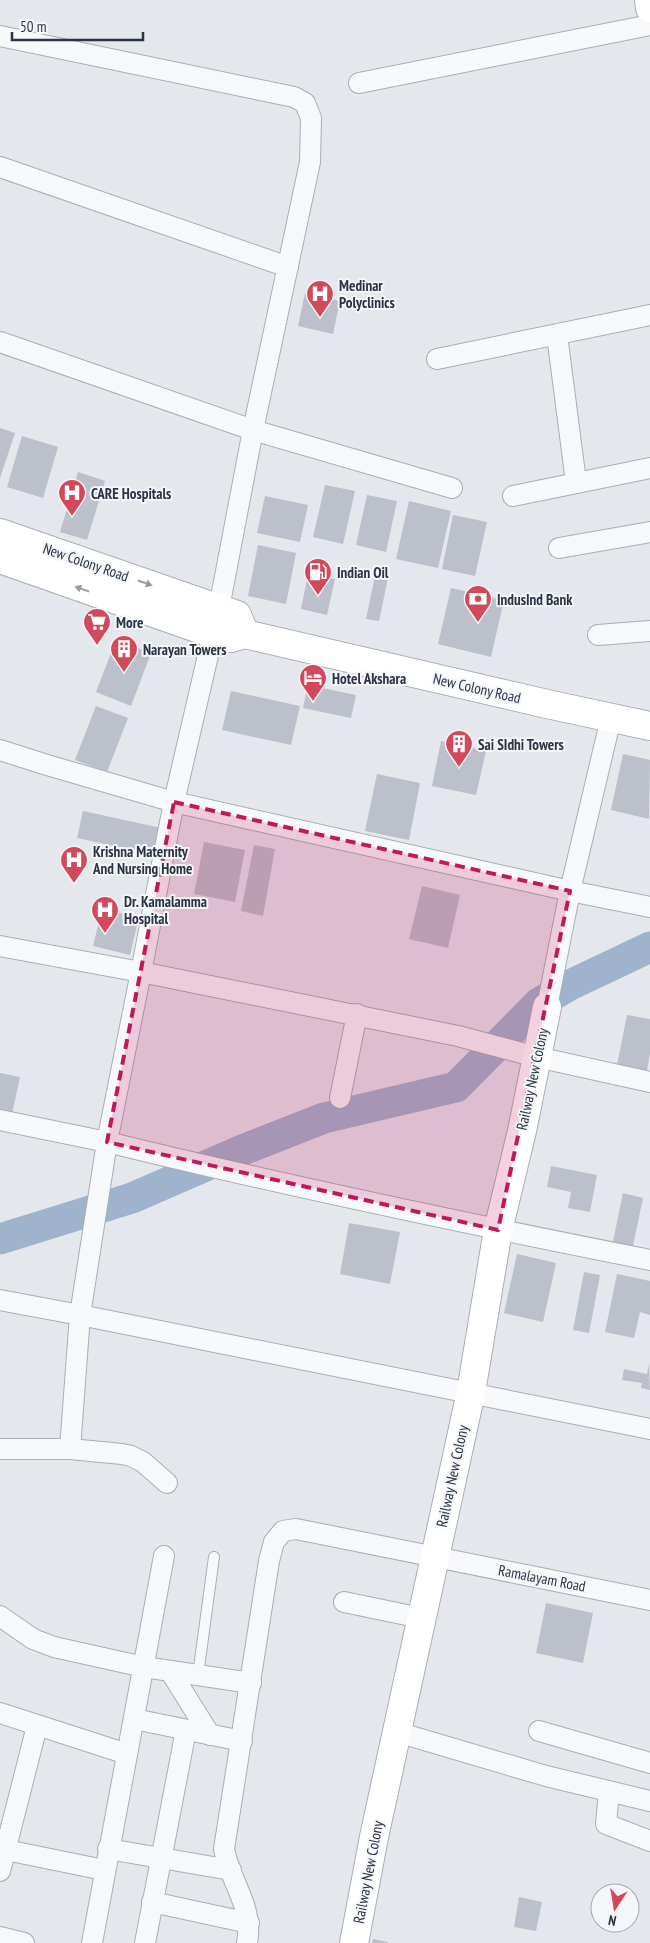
<svg xmlns="http://www.w3.org/2000/svg" width="650" height="1943" viewBox="0 0 650 1943" font-family="'PT Sans Narrow',sans-serif">
  <style>
    .lines { fill: none; stroke-linecap: round; stroke-linejoin: round }
    .river { stroke: #9fb4cc; stroke-width: 31 }
    .building { fill: #bbc0ca }
    .lane-casing { stroke: #a9aeb7; stroke-width: 12 }
    .street-casing { stroke: #a9aeb7; stroke-width: 22 }
    .secondary-casing { stroke: #a9aeb7; stroke-width: 30 }
    .lane { stroke: #f7f8fa; stroke-width: 10 }
    .street { stroke: #f7f8fa; stroke-width: 20 }
    .secondary { stroke: #fff; stroke-width: 28 }
    .oneway { fill: #959aa2 }
    .marked { fill: #c2185b; fill-opacity: 0.2; stroke: #c2185b; stroke-width: 4; stroke-dasharray: 10 6; stroke-linejoin: round }
    .labels { text-anchor: middle; dominant-baseline: central; stroke-width: 4; stroke-linejoin: round; paint-order: stroke }
    .poi-label { font-size: 15px; font-weight: bold; fill: #2b3445; stroke: #f4f6f9; text-anchor: start }
    .street-label { font-size: 15px; fill: #2b3445; stroke: #f4f6f9 }
  </style>
  <rect width="100%" height="100%" fill="#e4e7ec"/>
  <g class="lines">
    <!-- river -->
    <polyline class="river" points="0,1239 132,1198 240,1151 324,1118 456,1087 539,1003 570,985 650,947"/>
  </g>
  <!-- building -->
  <g class="building">
    <polygon points="305,293 340,301 333,334 298,326"/>
    <polygon points="0,428 15,433 0,478"/>
    <polygon points="22,436 58,447 43,498 7,487"/>
    <polygon points="78,472 105,481 87,540 60,532"/>
    <polygon points="325,485 355,491 343,544 313,537"/>
    <polygon points="367,495 397,501 386,552 356,545"/>
    <polygon points="265,496 308,505 300,542 257,533"/>
    <polygon points="409,501 451,511 438,568 396,559"/>
    <polygon points="453,515 487,522 475,576 442,569"/>
    <polygon points="258,545 296,553 286,604 248,596"/>
    <polygon points="308,574 335,579 327,615 301,609"/>
    <polygon points="375,576 388,578 379,621 366,619"/>
    <polygon points="451,588 504,600 491,657 438,644"/>
    <polygon points="116,640 151,653 131,706 96,692"/>
    <polygon points="308,685 356,695 351,718 303,708"/>
    <polygon points="231,691 300,706 291,745 222,730"/>
    <polygon points="96,706 128,718 107,772 75,760"/>
    <polygon points="441,741 486,751 476,795 432,786"/>
    <polygon points="623,754 650,760 649,819 611,810"/>
    <polygon points="377,774 420,783 409,840 365,831"/>
    <polygon points="83,811 161,828 156,855 77,838"/>
    <polygon points="204,842 245,850 235,902 194,894"/>
    <polygon points="254,845 275,849 263,916 241,911"/>
    <polygon points="422,886 460,895 448,948 409,939"/>
    <polygon points="102,909 139,917 130,955 93,946"/>
    <polygon points="627,1015 650,1019 650,1054 645,1081 615,1075"/>
    <polygon points="0,1073 20,1077 11,1119 0,1117"/>
    <polygon points="551,1166 597,1175 590,1212 568,1208 571,1192 547,1187"/>
    <polygon points="623,1193 643,1198 631,1255 611,1251"/>
    <polygon points="349,1223 400,1232 390,1284 340,1274"/>
    <polygon points="517,1254 556,1263 543,1322 504,1313"/>
    <polygon points="584,1272 600,1275 589,1333 573,1330"/>
    <polygon points="617,1274 650,1281 650,1315 640,1312 634,1338 605,1332"/>
    <polygon points="649,1363 650,1390 641,1388 642,1383 622,1380 624,1369 647,1374"/>
    <polygon points="546,1603 593,1613 583,1663 536,1653"/>
    <polygon points="519,1897 542,1902 536,1931 514,1927"/>
    <polygon points="373,1939 388,1942 388,1943 372,1943"/>
  </g>
  <g class="lines">
    <defs>
      <polyline id="lane" points="198,1675 214,1557"/>
      <g id="street">
        <polyline points="0,36 294,97 305,103 311,118 310,162 253,430 452,488"/>
        <polyline points="359,83 650,25"/>
        <polyline points="0,167 288,267"/>
        <polyline points="557,335 576,482"/>
        <polyline points="0,342 253,430 219,608 174,802 141,972 458,1036 537,1057 650,1082"/>
        <polyline points="437,359 650,315"/>
        <polyline points="513,496 650,468"/>
        <polyline points="559,548 650,532"/>
        <polyline points="598,635 650,631"/>
        <polyline points="0,750 47,765 174,802 570,891 650,907"/>
        <polyline points="0,946 141,972 107,1142 0,1120"/>
        <polyline points="547,1007 570,891 611,718"/>
        <polyline points="340,1098 357,1014"/>
        <path d="M 650,1260 C 468,1224 287,1186 107,1142 L 80,1315 L 650,1429"/>
        <polyline points="0,1300 80,1315 70,1449"/>
        <polyline points="0,1449 70,1449 122,1454 131,1456 143,1462 167,1483"/>
        <polyline points="344,1602 421,1618"/>
        <polyline points="0,1616 33,1639 54,1647 144,1667 251,1683"/>
        <polyline points="170,1671 210,1735"/>
        <polyline points="0,1713 127,1754"/>
        <polyline points="134,1719 242,1741"/>
        <polyline points="539,1731 650,1763"/>
        <polyline points="397,1732 546,1776 650,1801"/>
        <polyline points="609,1792 606,1824 650,1841"/>
        <polyline points="108,1849 231,1870"/>
        <polyline points="6,1850 104,1870"/>
        <polyline points="0,1871 37,1726"/>
        <polyline points="152,1902 249,1923"/>
        <polyline points="0,1937 24,1943"/>
        <polyline points="92,1943 164,1556"/>
        <polyline points="145,1943 186,1730"/>
        <path d="M 247,1943 C 254,1906 230,1883 224,1849 L 269,1561 L 274,1542 L 283,1531 L 296,1529 L 650,1600"/>
      </g>
      <g id="secondary">
        <polyline points="649,0 650,8"/>
        <polyline points="0,533 237,615 245,634"/>
        <polyline points="0,559 214,634 231,638 245,634 547,704 650,726"/>
        <polyline points="354,1943 374,1837 471,1392 498,1230 522,1131 547,1007"/>
      </g>
    </defs>
    <!-- lane casing -->
    <use href="#lane" class="lane-casing"/>
    <!-- street casing -->
    <use href="#street" class="street-casing"/>
    <!-- secondary casing -->
    <use href="#secondary" class="secondary-casing"/>
    <!-- lane -->
    <use href="#lane" class="lane"/>
    <!-- street -->
    <use href="#street" class="street"/>
    <!-- secondary -->
    <use href="#secondary" class="secondary"/>
  </g>
  <!-- one-way arrows -->
  <defs><path id="oneway-solid" d="M-6-.8H1V-3.2L6.5 0L1 3.2V.8H-6Z" transform="scale(1.25)"/></defs>
  <g class="oneway">
    <use href="#oneway-solid" transform="translate(145 583) rotate(19)"/>
    <use href="#oneway-solid" transform="translate(82 589) rotate(-160)"/>
  </g>
  <!-- marked area -->
  <path class="marked" d="M 174,802 L 570,891 L 498,1230 L 107,1142 Z"/>
  <!-- icons -->
  <defs>
    <symbol id="hospital-pin" viewBox="-11 -11 22 30"><path d="M0 17L-7.5 6A9.5 9.5 0 1 1 7.5 6Z" fill="#d1495b" stroke="#f4f6f9"/><path d="M-5-5h3v3.5h4V-5h3V5h-3V1.5h-4V5h-3Z" fill="#fff"/></symbol>
    <symbol id="fuel-pin" viewBox="-11 -11 22 30"><path d="M0 17L-7.5 6A9.5 9.5 0 1 1 7.5 6Z" fill="#d1495b" stroke="#f4f6f9"/><path d="M-5.5-6h7V0h2V4h1.3V-2.5L3-4.5l.8-.8L6-3V5H2.5V1h-1V6h-7ZM-4.2-4.7v3.2H.2V-4.7Z" fill="#fff"/></symbol>
    <symbol id="bank-pin" viewBox="-11 -11 22 30"><path d="M0 17L-7.5 6A9.5 9.5 0 1 1 7.5 6Z" fill="#d1495b" stroke="#f4f6f9"/><path d="M-6-4H6V4H-6ZM0-2.3a2.3 2.3 0 1 0 0 4.6a2.3 2.3 0 1 0 0-4.6Z" fill="#fff"/></symbol>
    <symbol id="supermarket-pin" viewBox="-11 -11 22 30"><path d="M0 17L-7.5 6A9.5 9.5 0 1 1 7.5 6Z" fill="#d1495b" stroke="#f4f6f9"/><path d="M-6-5.5h2.5l.6 2H6L4.5 2H-2.5L-4.4-4H-6ZM-1.5 3.2a1.3 1.3 0 1 0 .1 0ZM3 3.2a1.3 1.3 0 1 0 .1 0Z" fill="#fff"/></symbol>
    <symbol id="building-pin" viewBox="-11 -11 22 30"><path d="M0 17L-7.5 6A9.5 9.5 0 1 1 7.5 6Z" fill="#d1495b" stroke="#f4f6f9"/><path d="M-4-6H4V6H1V3H-1V6H-4ZM-2.5-4.3h1.7v1.8h-1.7ZM.8-4.3h1.7v1.8H.8ZM-2.5-1h1.7V.8h-1.7ZM.8-1h1.7V.8H.8Z" fill="#fff"/></symbol>
    <symbol id="hotel-pin" viewBox="-11 -11 22 30"><path d="M0 17L-7.5 6A9.5 9.5 0 1 1 7.5 6Z" fill="#d1495b" stroke="#f4f6f9"/><path d="M-6-4.5h1.5V1H6V5H4.5V3h-9V5H-6ZM-4 0a1.8 1.8 0 1 1 3.6 0ZM.5 0V-2.5h3Q6-2.5 6 0Z" fill="#fff"/></symbol>
  </defs>
  <g fill-rule="evenodd">
    <use href="#hospital-pin" x="304" y="278" width="32" height="43"/>
    <use href="#hospital-pin" x="56" y="477" width="32" height="43"/>
    <use href="#fuel-pin" x="302" y="556" width="32" height="43"/>
    <use href="#bank-pin" x="462" y="583" width="32" height="43"/>
    <use href="#supermarket-pin" x="81" y="606" width="32" height="43"/>
    <use href="#building-pin" x="108" y="633" width="32" height="43"/>
    <use href="#hotel-pin" x="297" y="662" width="32" height="43"/>
    <use href="#building-pin" x="443" y="728" width="32" height="43"/>
    <use href="#hospital-pin" x="58" y="844" width="32" height="43"/>
    <use href="#hospital-pin" x="89" y="894" width="32" height="43"/>
  </g>
  <g class="labels">
    <!-- poi labels -->
    <g class="poi-label">
      <text x="339" y="285">Medinar<tspan x="339" dy="17">Polyclinics</tspan></text>
      <text x="91" y="493">CARE Hospitals</text>
      <text x="337" y="572">Indian Oil</text>
      <text x="497" y="599">IndusInd Bank</text>
      <text x="116" y="622">More</text>
      <text x="143" y="649">Narayan Towers</text>
      <text x="332" y="678">Hotel Akshara</text>
      <text x="478" y="744">Sai SIdhi Towers</text>
      <text x="93" y="851">Krishna Maternity<tspan x="93" dy="17">And Nursing Home</tspan></text>
      <text x="124" y="901">Dr. Kamalamma<tspan x="124" dy="17">Hospital</tspan></text>
    </g>
    <!-- street labels -->
    <g class="street-label">
      <text transform="translate(86 562) rotate(19)">New Colony Road</text>
      <text transform="translate(477 688) rotate(13)">New Colony Road</text>
      <text transform="translate(532 1079) rotate(-78)">Railway New Colony</text>
      <text transform="translate(452 1476) rotate(-78)">Railway New Colony</text>
      <text transform="translate(542 1578) rotate(11)">Ramalayam Road</text>
      <text transform="translate(368 1872) rotate(-79)">Railway New Colony</text>
    </g>
  </g>
  <!-- north arrow -->
  <g transform="translate(615 1908) rotate(192)"><circle r="24" fill="#f4f6f9" stroke="#a4a8b1"/>
  <path d="M0-4L9 19L0 12L-9 19Z" fill="#d1495b"/>
  <text y="-8" font-size="14" font-weight="bold" text-anchor="middle" fill="#2b3445">N</text>
  </g>
  <!-- scale -->
  <path d="M12 32v8h131v-8" fill="none" stroke="#2b3445" stroke-width="2.5"/>
  <text x="20" y="32" font-size="15" fill="#2b3445" stroke="#f4f6f9" stroke-width="4" paint-order="stroke">50 m</text>
</svg>
